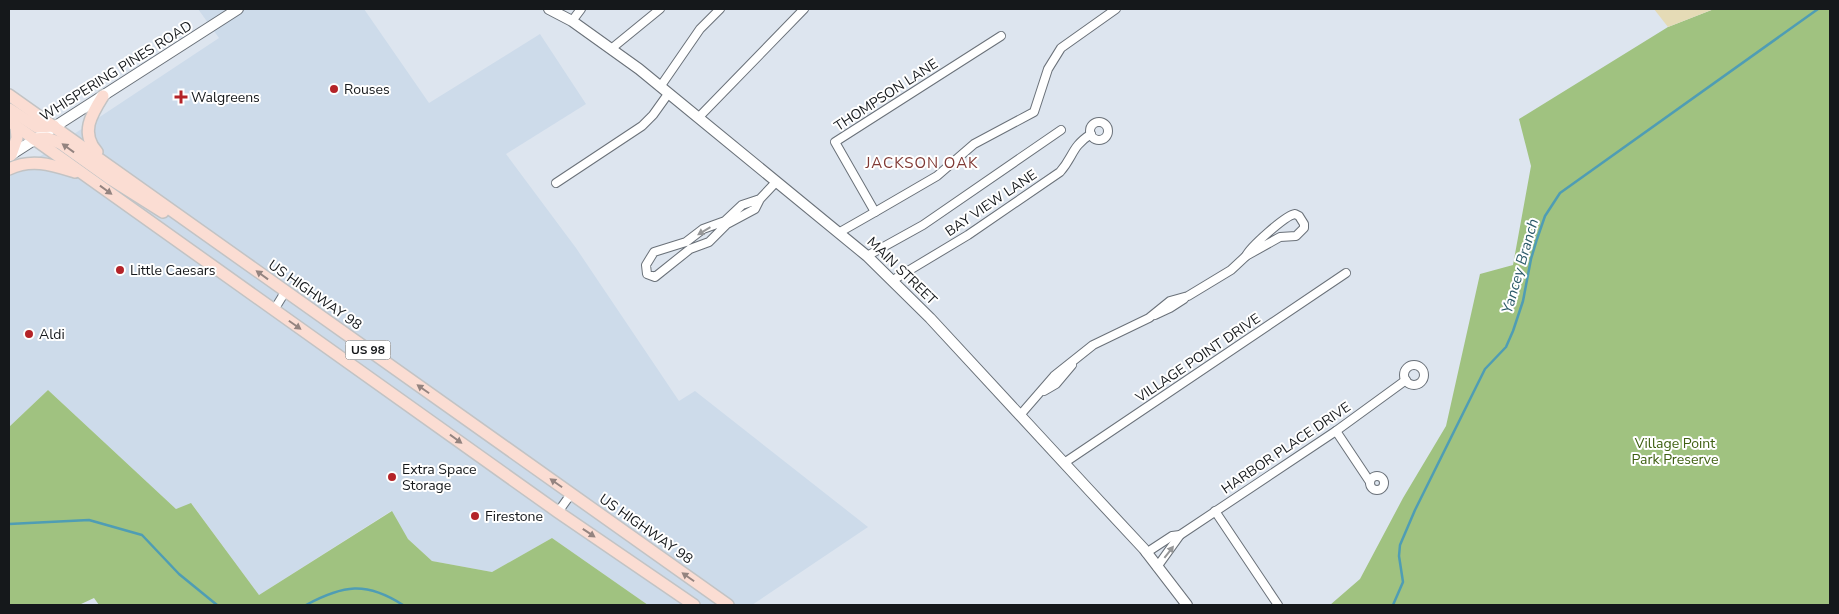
<svg xmlns="http://www.w3.org/2000/svg" width="1839" height="614" viewBox="0 0 1839 614" font-family="'Nunito Sans',sans-serif">
  <style>
    .built { fill: #cddbea }
    .green { fill: #a0c280 }
    .sand { fill: #e5dbb6 }
    .lines { fill: none; stroke-linecap: round; stroke-linejoin: round }
    .stream { stroke: #4f9db4; stroke-width: 2.5 }
    .street-casing { stroke: #6a7179; stroke-width: 10 }
    .secondary-casing { stroke: #6a7179; stroke-width: 12 }
    .primary-casing { stroke: #c2c3c4; stroke-width: 14 }
    .street { stroke: #fff; stroke-width: 8 }
    .secondary { stroke: #fff; stroke-width: 10 }
    .primary { stroke: #fbddd3; stroke-width: 11 }
    .oneway { fill: #948480 }
    .oneway2 { fill: #969798 }
    .poi-dot { fill: #b42328; stroke: #fff; stroke-width: 2 }
    .labels { text-anchor: middle; dominant-baseline: central; stroke-width: 4; stroke-linejoin: round; paint-order: stroke }
    .shield { fill: #fff; stroke: #5b5d5f; stroke-width: 1 }
    .shield-label { font-size: 12px; font-weight: bold; fill: #15181b }
    .street-label { font-size: 14px; fill: #15181b; stroke: #fff }
    .poi-label { font-size: 14px; fill: #15181b; stroke: #fff; text-anchor: start }
    .park-label { font-size: 14px; fill: #3f6012; stroke: #fff }
    .neighbourhood-label { font-size: 15px; letter-spacing: 1px; fill: #803935; stroke: #fff }
    .water-label { font-size: 15px; font-style: italic; fill: #2c5b69; stroke: #fff }
  </style>
  <rect width="100%" height="100%" fill="#dde5ef"/>
  <!-- built -->
  <polygon class="built" points="198,9 364,9 429,103 540,34 586,104 506,154 576,248 679,401 695,391 868,527 752,605 648,605 552,538 492,572 432,561 408,539 391,511 259,595 192,504 176,509 48,390 9,427 9,177 219,38"/>
  <!-- green -->
  <g class="green">
    <polygon points="1714,9 1830,9 1830,605 1330,605 1360,579 1403,498 1446,426 1480,274 1513,265 1531,166 1519,119 1668,27"/>
    <polygon points="48,390 176,509 191,503 259,595 392,511 408,539 432,561 492,572 552,538 648,605 99,605 94,598 79,605 9,605 9,427"/>
  </g>
  <!-- sand -->
  <polygon class="sand" points="1654,9 1714,9 1668,27"/>
  <g class="lines">
    <!-- stream -->
    <g class="stream">
      <polyline points="9,524 89,520 142,535 179,574 217,605"/>
      <path d="M 306,605 C 343,585 366,581 403,605"/>
      <polyline points="1393,605 1403,582 1399,556 1400,545 1415,510 1485,369 1506,347 1513,331 1523,301 1531,259 1537,239 1545,216 1560,193 1818,9"/>
    </g>
    <defs>
      <g id="street">
        <polyline points="572,21 581,9"/>
        <polyline points="611,49 660,9"/>
        <polyline points="660,87 700,29 720,9"/>
        <polyline points="699,117 804,9"/>
        <circle cx="1099" cy="131" r="9"/>
        <polyline points="556,183 642,126 653,115 668,94"/>
        <polyline points="760,199 742,205 725,221 703,229 686,242 654,252 646,265 647,274 655,277 690,249 709,242 727,224 755,209 760,199 776,182"/>
        <polyline points="875,212 937,176 974,144 1034,112 1048,69 1061,48 1116,9"/>
        <path d="M 1295,214 L 1299,216 L 1304,224 L 1304,228 L 1296,236 L 1280,237 L 1246,256 C 1250,247 1286,215 1295,214 Z"/>
        <polyline points="840,232 875,212 835,142 1001,36"/>
        <polyline points="867,256 923,225 1061,130"/>
        <path d="M 893,280 L 968,235 L 1060,172 C 1074,156 1071,147 1091,134"/>
        <polyline points="274,310 285,292"/>
        <polyline points="1155,315 1170,308 1184,299"/>
        <circle cx="1414" cy="375" r="10"/>
        <polyline points="1044,391 1056,384 1072,365"/>
        <polyline points="1021,414 1054,376 1093,345 1149,318 1170,301 1188,296 1231,270 1246,256"/>
        <polyline points="1336,431 1370,482"/>
        <polyline points="1064,463 1346,273"/>
        <circle cx="1377" cy="483" r="7"/>
        <polyline points="1215,511 1278,605"/>
        <polyline points="558,512 571,494"/>
        <polyline points="1146,553 1172,536 1180,535 1336,431 1406,380"/>
        <polyline points="1157,567 1180,535"/>
      </g>
      <g id="secondary">
        <polyline points="549,9 572,21 639,69 867,256 930,318 1090,491 1144,549 1187,605"/>
        <polyline points="9,156 238,9"/>
      </g>
      <g id="primary">
        <polyline points="9,95 728,605"/>
        <polyline points="9,109 37,127 54,126"/>
        <polyline points="9,121 558,512 694,605"/>
        <polyline points="34,139 47,138 60,143 109,178 163,212"/>
        <path d="M 97,152 C 80,133 91,115 103,96"/>
        <polyline points="11,155 17,138 16,126"/>
        <path d="M 9,169 C 32,158 52,165 75,172"/>
      </g>
    </defs>
    <!-- street casing -->
    <use href="#street" class="street-casing"/>
    <!-- secondary casing -->
    <use href="#secondary" class="secondary-casing"/>
    <!-- primary casing -->
    <use href="#primary" class="primary-casing"/>
    <!-- street -->
    <use href="#street" class="street"/>
    <!-- secondary -->
    <use href="#secondary" class="secondary"/>
    <!-- primary -->
    <use href="#primary" class="primary"/>
  </g>
  <!-- one-way arrows -->
  <defs><path id="oneway-solid" d="M-6-.8H1V-3.2L6.5 0L1 3.2V.8H-6Z" transform="scale(1.25)"/></defs>
  <g class="oneway">
    <use href="#oneway-solid" transform="translate(68 148) rotate(-144)"/>
    <use href="#oneway-solid" transform="translate(106 190) rotate(36)"/>
    <use href="#oneway-solid" transform="translate(262 275) rotate(-144)"/>
    <use href="#oneway-solid" transform="translate(295 325) rotate(35)"/>
    <use href="#oneway-solid" transform="translate(423 389) rotate(-145)"/>
    <use href="#oneway-solid" transform="translate(456 439) rotate(36)"/>
    <use href="#oneway-solid" transform="translate(556 483) rotate(-145)"/>
    <use href="#oneway-solid" transform="translate(589 533) rotate(34)"/>
    <use href="#oneway-solid" transform="translate(688 577) rotate(-145)"/>
  </g>
  <g class="oneway2">
    <use href="#oneway-solid" transform="translate(704 231) rotate(149)"/>
    <use href="#oneway-solid" transform="translate(1169 552) rotate(-52)"/>
  </g>
  <!-- markers -->
  <g class="poi-dot">
    <circle cx="334" cy="89" r="5"/>
    <path d="M178.5 89.5h5v5h5v5h-5v5h-5v-5h-5v-5h5z"/>
    <circle cx="120" cy="270" r="5"/>
    <circle cx="29" cy="334" r="5"/>
    <circle cx="392" cy="477" r="5"/>
    <circle cx="475" cy="516" r="5"/>
  </g>
  <g class="labels">
    <!-- shield labels -->
    <rect class="shield" x="345.5" y="340.5" width="45" height="19" rx="4"/>
    <g class="shield-label">
      <text x="368" y="350">US 98</text>
    </g>
    <!-- street labels -->
    <g class="street-label">
      <text transform="translate(116 71) rotate(-32)">WHISPERING PINES ROAD</text>
      <text transform="translate(886 95) rotate(-33)">THOMPSON LANE</text>
      <text transform="translate(991 203) rotate(-34)">BAY VIEW LANE</text>
      <text transform="translate(902 271) rotate(44)">MAIN STREET</text>
      <text transform="translate(315 295) rotate(35)">US HIGHWAY 98</text>
      <text transform="translate(1198 358) rotate(-34)">VILLAGE POINT DRIVE</text>
      <text transform="translate(1286 448) rotate(-34)">HARBOR PLACE DRIVE</text>
      <text transform="translate(646 529) rotate(35)">US HIGHWAY 98</text>
    </g>
    <!-- poi labels -->
    <g class="poi-label">
      <text x="344" y="89">Rouses</text>
      <text x="191" y="97">Walgreens</text>
      <text x="130" y="270">Little Caesars</text>
      <text x="39" y="334">Aldi</text>
      <text x="402" y="469">Extra Space<tspan x="402" dy="16">Storage</tspan></text>
      <text x="485" y="516">Firestone</text>
    </g>
    <!-- park labels -->
    <g class="park-label">
      <text x="1675" y="443">Village Point<tspan x="1675" dy="16">Park Preserve</tspan></text>
    </g>
    <!-- neighbourhood labels -->
    <g class="neighbourhood-label">
      <text x="922" y="163">JACKSON OAK</text>
    </g>
    <!-- water labels -->
    <g class="water-label">
      <text transform="translate(1520 266) rotate(-74)">Yancey Branch</text>
    </g>
  </g>
  <!-- border -->
  <rect width="1839" height="614" fill="none" stroke="#15181b" stroke-width="20"/>
</svg>
